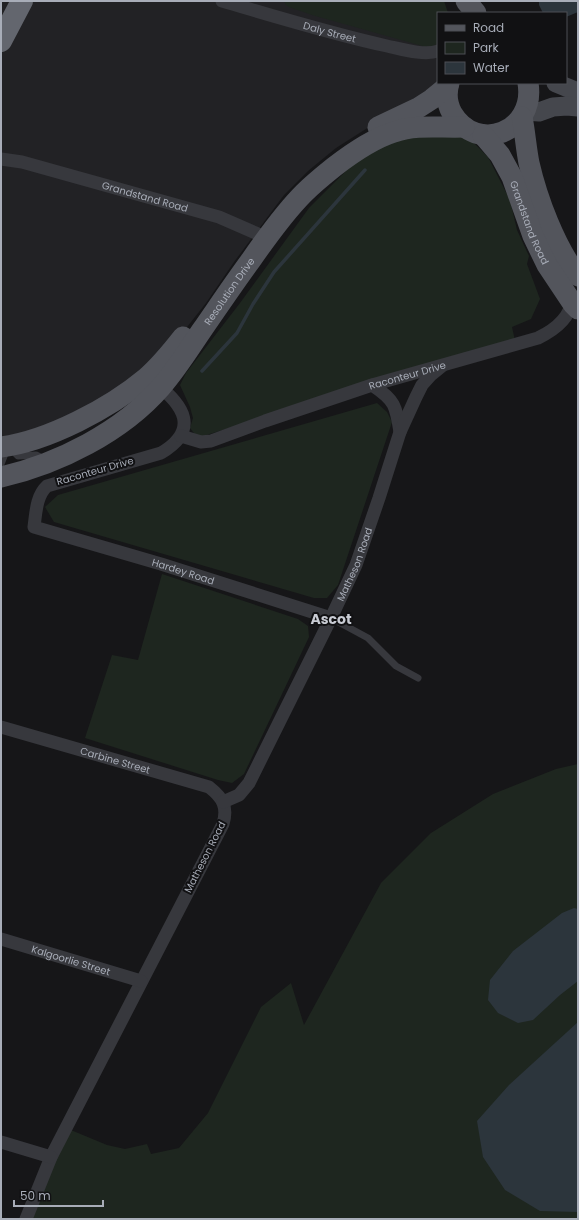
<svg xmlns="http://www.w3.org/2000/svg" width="579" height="1220" viewBox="0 0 579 1220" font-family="Poppins,sans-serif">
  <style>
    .built { fill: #222225 }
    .green { fill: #1e261f }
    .water { fill: #2c353c }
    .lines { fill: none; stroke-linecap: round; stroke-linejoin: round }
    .stream { stroke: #2c353c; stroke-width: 3.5 }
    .lane { stroke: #37383d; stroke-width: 7 }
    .street { stroke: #37383d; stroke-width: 13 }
    .secondary { stroke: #45474d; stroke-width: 19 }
    .primary { stroke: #53555c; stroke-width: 21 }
    .highway { stroke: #63666e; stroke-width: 22 }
    .labels { text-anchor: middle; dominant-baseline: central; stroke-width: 4; stroke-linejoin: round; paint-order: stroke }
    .street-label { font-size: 10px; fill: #a8adb8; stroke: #111113 }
    .district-label { font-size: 14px; font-weight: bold; fill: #c9ccd4; stroke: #111113 }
  </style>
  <rect width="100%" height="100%" fill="#161618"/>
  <!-- built -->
  <polygon class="built" points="1,1 441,1 438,13 438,83 336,148 308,171 284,195 234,262 206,303 161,360 78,416 23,435 1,437"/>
  <!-- green -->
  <g class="green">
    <polygon points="284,1 444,1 448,13 438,13 438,43 433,46 426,47 312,15 289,7 286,5"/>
    <polygon points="422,134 460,135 473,142 488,157 510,200 517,230 529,256 527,264 540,299 531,319 512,327 516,345 372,385 203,436 196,436 190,428 193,418 190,407 180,385 186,373 240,303 309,208 351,166 379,147"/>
    <polygon points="377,403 387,412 392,422 338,585 327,598 314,598 54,522 45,507 58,495"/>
    <polygon points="162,574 298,619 308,626 309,637 244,774 232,783 218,780 85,738 112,655 138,660"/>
    <polygon points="578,764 578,1219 26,1219 66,1128 107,1145 125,1149 147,1144 151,1154 179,1148 208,1113 261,1007 291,983 304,1025 381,883 431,833 493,794 556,769"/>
  </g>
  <!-- water -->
  <g class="water">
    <polygon points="539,1 578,1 578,12 566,17 566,13 543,13 539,5"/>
    <polygon points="574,908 578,909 578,981 560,995 533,1020 518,1023 498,1013 488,1000 490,980 513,951 562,913"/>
    <polygon points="578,1022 578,1212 540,1211 505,1190 483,1157 477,1121 509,1085"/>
  </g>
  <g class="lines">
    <!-- stream -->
    <polyline class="stream" points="202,371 237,333 253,304 274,272 365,170"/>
    <!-- lane -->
    <g class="lane">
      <polyline points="1,464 8,446 18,456 36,455 44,459"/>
      <polyline points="331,618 368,638 396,666 418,678"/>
    </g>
    <!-- street -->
    <g class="street">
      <path id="s1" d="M 222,1 C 277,17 332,34 387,46 C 401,49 424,56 438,51"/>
      <path id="s2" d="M 1,159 L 22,162 L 219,217 L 258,234 L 265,240"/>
      <path id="s3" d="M 155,383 C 184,405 200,430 161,453 L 47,486 C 36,496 36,513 34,527 L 161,564 L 331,618"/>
      <path d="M 372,385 C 395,400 396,406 400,432"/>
      <path id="s4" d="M 181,436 L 201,442 L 211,441 L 265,421 L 372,385 L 538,338 C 555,330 571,317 573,297"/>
      <path id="s5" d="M 1,727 L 209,787 C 223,798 228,807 223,824 L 51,1157 L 26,1219"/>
      <path id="s6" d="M 223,802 L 239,795 L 249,783 L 331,618 L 356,565 L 379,498 L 400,432 L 416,397 L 422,385 L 431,375 L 442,366"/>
      <path id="s7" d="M 1,939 L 141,981"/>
      <polyline points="1,1142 51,1157"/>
    </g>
    <!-- secondary -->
    <g class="secondary">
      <polyline points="556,83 578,92"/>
      <polyline points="525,111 539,112 553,107 567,106 578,107"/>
    </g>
    <!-- primary -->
    <g class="primary">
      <polyline points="466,1 476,13"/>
      <path d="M 449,83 C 446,93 447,104 452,113 C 477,155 536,132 528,83"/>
      <path d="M 522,117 C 525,132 526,148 529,163 C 537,198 555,247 578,276"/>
      <polyline points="378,127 418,108 432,99 448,86"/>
      <path id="s8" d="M 483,135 L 500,155 L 512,177 L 533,236 L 547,265 L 573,304 L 578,309"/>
      <path d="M 1,447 C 48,441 110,408 146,378 C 160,366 172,351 183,337"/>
      <path id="s9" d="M 1,477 C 58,464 122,432 161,387 C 176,370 189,349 202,330 C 218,307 234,283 251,260 C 267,237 284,213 304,193 C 313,184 324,175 334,167 C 352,153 372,139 394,132 C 417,124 440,128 464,127"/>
    </g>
    <!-- highway -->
    <polyline class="highway" points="1,41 22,1"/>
  </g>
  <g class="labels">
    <!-- street labels -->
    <g class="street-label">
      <text stroke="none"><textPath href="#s1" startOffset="112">Daly Street</textPath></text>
      <text stroke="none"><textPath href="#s2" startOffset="149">Grandstand Road</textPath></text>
      <text stroke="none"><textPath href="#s8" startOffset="100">Grandstand Road</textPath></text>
      <text stroke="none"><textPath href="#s9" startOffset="304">Resolution Drive</textPath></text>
      <text stroke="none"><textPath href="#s4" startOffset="238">Raconteur Drive</textPath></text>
      <text transform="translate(95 471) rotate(-16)">Raconteur Drive</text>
      <text stroke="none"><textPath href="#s6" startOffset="276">Matheson Road</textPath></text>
      <text stroke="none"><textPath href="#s3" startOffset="409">Hardey Road</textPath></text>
      <text stroke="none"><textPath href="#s5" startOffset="119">Carbine Street</textPath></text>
      <text transform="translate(205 857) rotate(-63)">Matheson Road</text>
      <text stroke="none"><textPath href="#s7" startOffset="73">Kalgoorlie Street</textPath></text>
    </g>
    <!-- district labels -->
    <g class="district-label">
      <text x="331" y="619">Ascot</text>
    </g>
  </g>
  <!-- border -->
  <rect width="579" height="1220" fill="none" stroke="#a8adb8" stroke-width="4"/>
  <!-- legend -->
  <rect x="437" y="12" width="130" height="72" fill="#111113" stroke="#4d4f55"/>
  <rect x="445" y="25" width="20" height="6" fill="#53555c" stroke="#4d4f55"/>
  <text x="473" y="32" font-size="12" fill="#a8adb8">Road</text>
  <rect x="445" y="42" width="20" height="12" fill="#1e261f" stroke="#4d4f55"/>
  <text x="473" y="52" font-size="12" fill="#a8adb8">Park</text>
  <rect x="445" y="62" width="20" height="12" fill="#2c353c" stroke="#4d4f55"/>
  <text x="473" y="72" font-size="12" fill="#a8adb8">Water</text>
  <!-- scale -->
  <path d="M14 1200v6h89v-6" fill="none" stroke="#a8adb8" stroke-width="2"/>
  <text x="20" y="1200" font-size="12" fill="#a8adb8" stroke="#111113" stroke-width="3" paint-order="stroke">50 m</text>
</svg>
